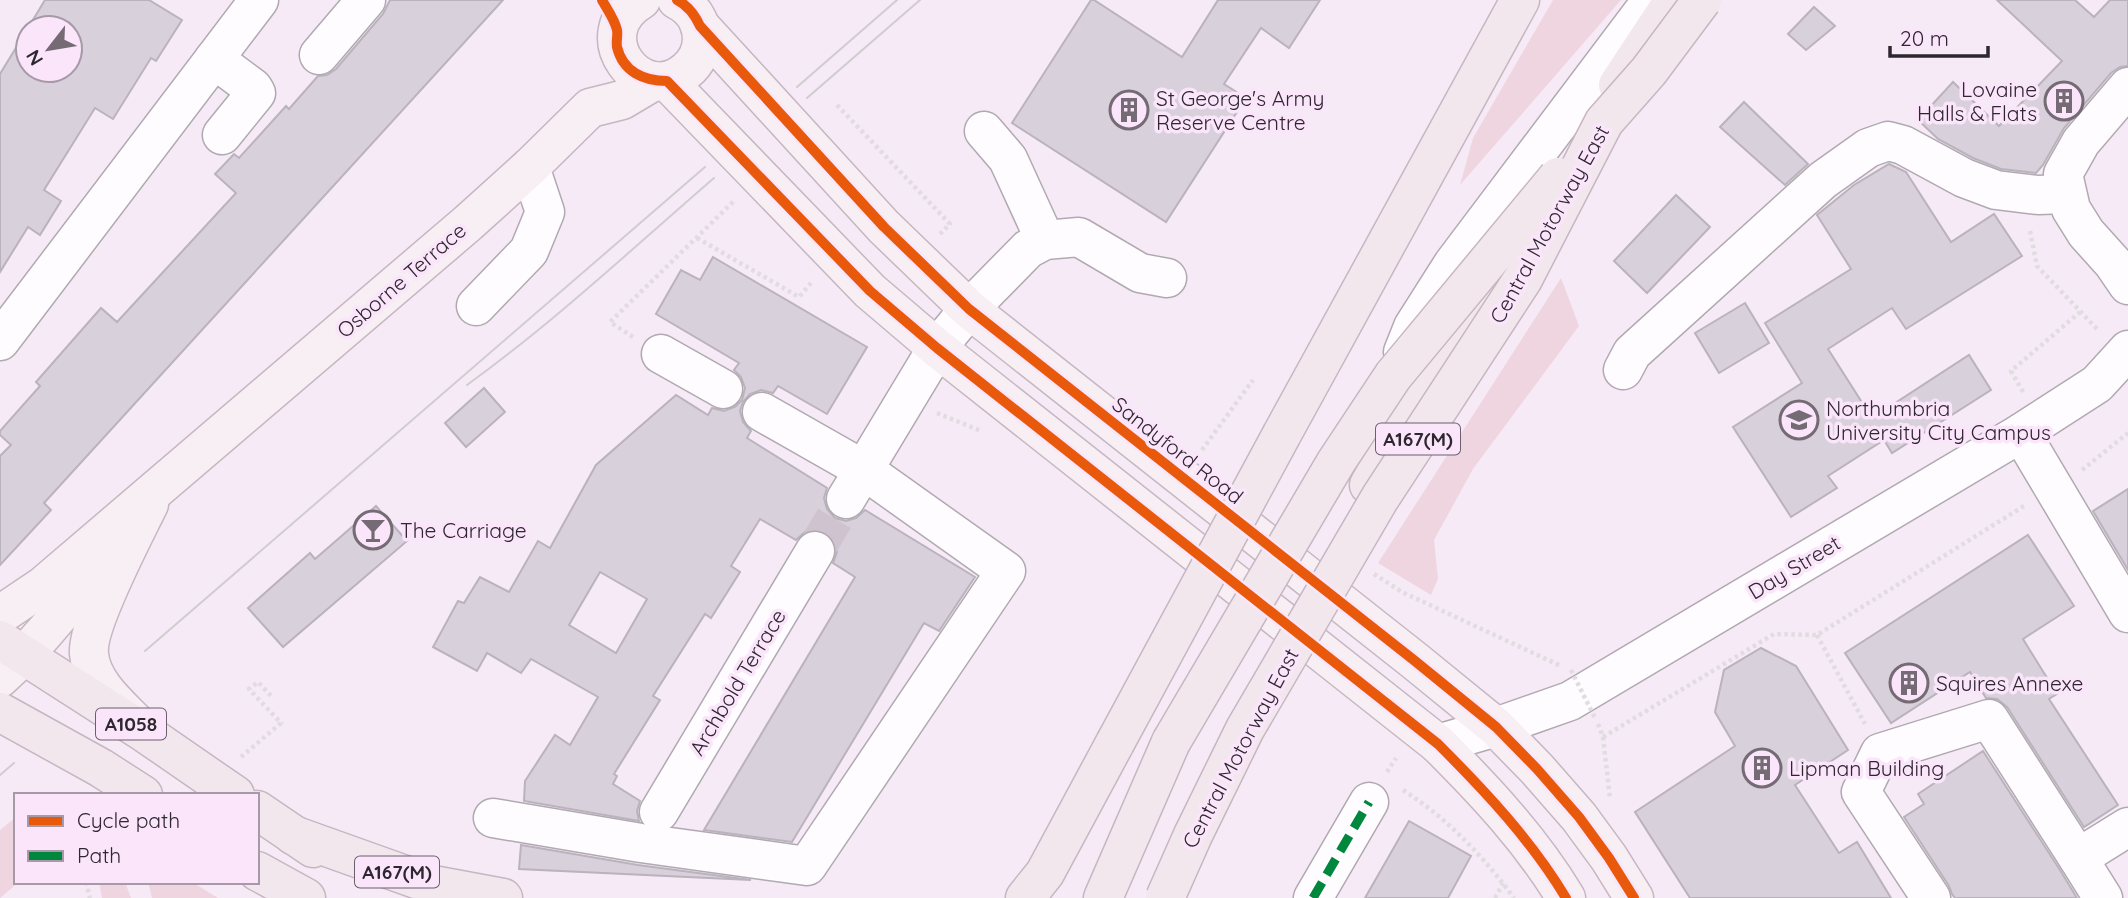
<svg xmlns="http://www.w3.org/2000/svg" width="2128" height="898" viewBox="0 0 2128 898" font-family="Quicksand,sans-serif">
  <style>
    .green { fill: #efd5df }
    .building { fill: #d8d0db; stroke: #bab2bc; stroke-width: 2; fill-rule: evenodd }
    .lines { fill: none; stroke-linecap: round; stroke-linejoin: round }
    .minor-tunnel { stroke: #cec3ce; stroke-width: 38; stroke-dasharray: 38 19; stroke-linecap: butt }
    .minor-casing { stroke: #b1a9b2; stroke-width: 41 }
    .major-casing { stroke: #c7b6c2; stroke-width: 41 }
    .highway-casing { stroke: #c7b6c2; stroke-width: 41 }
    .path { stroke: #e0dce0; stroke-width: 4.5; stroke-dasharray: 3.5 3.5; stroke-linecap: butt }
    .minor { stroke: #fefcfe; stroke-width: 38 }
    .major { stroke: #f7eff4; stroke-width: 38 }
    .highway { stroke: #f3e7ee; stroke-width: 38 }
    .tram { stroke: #d0ccd0; stroke-width: 2 }
    .highway-bridge-casing { stroke: #c7b6c2; stroke-width: 41; stroke-linecap: butt }
    .path-bridge { stroke: #e0dce0; stroke-width: 4.5; stroke-dasharray: 3.5 3.5; stroke-linecap: butt }
    .highway-bridge { stroke: #f3e7ee; stroke-width: 38 }
    .quiet { stroke: #00873e; stroke-width: 9; stroke-dasharray: 18 9; stroke-linecap: butt }
    .cycleway-casing { stroke: #fae5fb; stroke-width: 15 }
    .cycleway { stroke: #e8590c; stroke-width: 10 }
    .labels { text-anchor: middle; dominant-baseline: central; stroke-width: 7; stroke-linejoin: round; paint-order: stroke }
    .shield { fill: #fae5fb; stroke: #6b606c; stroke-width: 2 }
    .shield-label { font-size: 19px; font-weight: bold; fill: #2e272f }
    .poi-label { font-size: 21px; fill: #2e272f; stroke: #fae5fb; text-anchor: start }
    .street-label { font-size: 21px; fill: #2e272f; stroke: #fae5fb }
  </style>
  <rect width="100%" height="100%" fill="#f6eaf6"/>
  <!-- green -->
  <g class="green">
    <polygon points="1553,0 1621,0 1460,185 1473,138"/>
    <polygon points="1561,278 1579,326 1473,469 1434,540 1438,579 1431,595 1378,563"/>
    <polygon points="16,817 16,882 19,882 0,898 0,830"/>
    <polygon points="99,882 125,882 131,898 102,898"/>
    <polygon points="148,882 192,882 218,898 152,898"/>
  </g>
  <!-- building -->
  <g class="building">
    <polygon points="45,0 149,0 182,20 156,61 151,58 113,119 95,108 44,190 61,201 40,235 28,227 0,272 0,74 28,28 28,70 70,70 70,28 28,28"/>
    <polygon points="390,0 503,0 44,503 51,510 0,565 0,456 11,445 0,435 0,431 40,386 36,382 101,308 117,322 236,193 215,174 234,154 239,158 286,106 289,109 318,76 327,75 336,69 383,14"/>
    <polygon points="1091,0 1094,0 1182,57 1218,0 1320,0 1289,48 1261,28 1224,84 1246,98 1166,222 1012,123"/>
    <polygon points="1997,0 2075,0 2094,17 2110,0 2128,0 2128,66 2120,67 2111,73 2064,128 2043,165 2036,173 2001,169 1973,158 1938,139 1918,120 1953,82 1999,126 2062,61"/>
    <polygon points="1814,7 1835,26 1806,50 1788,34"/>
    <polygon points="1744,102 1808,164 1785,185 1720,127"/>
    <polygon points="1889,164 1906,172 1951,242 1994,214 2022,256 1906,329 1892,308 1828,349 1872,418 1969,355 1991,390 1892,453 1884,440 1828,476 1837,488 1791,517 1733,427 1802,383 1765,323 1851,269 1817,215 1854,185"/>
    <polygon points="1676,195 1710,227 1647,293 1614,261"/>
    <path d="M 713,257 L 867,347 L 827,414 L 778,386 L 773,393 L 761,390 L 750,394 L 743,402 L 740,411 L 743,422 L 751,431 L 747,438 L 827,488 L 824,498 L 827,509 L 835,518 L 846,521 L 856,518 L 865,510 L 975,577 L 939,631 L 924,623 L 792,842 L 704,830 L 855,577 L 833,563 L 837,552 L 834,541 L 826,532 L 815,529 L 805,532 L 796,540 L 760,519 L 731,566 L 740,572 L 711,618 L 705,614 L 653,696 L 660,700 L 614,774 L 617,776 L 613,784 L 640,801 L 637,811 L 639,821 L 524,801 L 525,781 L 555,735 L 570,745 L 598,697 L 531,659 L 521,673 L 487,653 L 477,671 L 433,647 L 458,601 L 464,603 L 480,577 L 509,592 L 538,541 L 550,548 L 596,465 L 676,395 L 708,415 L 712,408 L 724,411 L 735,407 L 742,400 L 745,388 L 741,377 L 734,370 L 739,363 L 656,314 L 681,270 L 700,280 ZM 600,572 L 647,599 L 616,653 L 569,625 Z"/>
    <polygon points="1745,303 1769,343 1719,373 1695,333"/>
    <polygon points="484,388 505,412 466,447 445,423"/>
    <polygon points="2128,489 2128,570 2093,511"/>
    <polygon points="376,506 407,541 283,647 248,608 310,553 315,559"/>
    <polygon points="2028,535 2074,606 2023,639 2057,694 2049,699 2118,805 2084,827 2007,707 1997,699 1986,698 1970,672 1891,723 1845,653"/>
    <polygon points="1761,648 1796,666 1848,750 1795,785 1839,853 1857,842 1891,898 1690,898 1635,812 1735,746 1715,712 1724,670"/>
    <polygon points="1983,751 2060,870 2077,898 1955,898 1952,894 1949,886 1904,817 1924,804 1918,794"/>
    <polygon points="1409,821 1471,856 1448,898 1365,898"/>
    <polygon points="521,845 638,865 751,880 519,869"/>
  </g>
  <g class="lines">
    <!-- minor-tunnel -->
    <polyline class="minor-tunnel" points="815,551 846,499"/>
    <defs>
      <g id="minor">
        <polyline points="319,55 366,0"/>
        <polyline points="214,59 253,88 256,93 222,135"/>
        <polyline points="2128,87 2081,142 2063,174 2071,209 2086,233 2113,263 2128,285"/>
        <polyline points="984,131 1008,159 1045,240"/>
        <polyline points="476,306 529,251 545,212 530,167"/>
        <polyline points="0,341 259,0"/>
        <polyline points="1403,352 1413,327 1453,264 1652,0"/>
        <polyline points="661,354 723,389"/>
        <polyline points="1623,370 1632,353 1823,180 1868,148 1888,141 1903,145 1964,178 1996,190 2038,195 2067,194"/>
        <polyline points="2021,433 2128,613"/>
        <polyline points="846,499 937,348 969,309 1028,249 1045,240 1079,237 1140,273 1167,278"/>
        <polyline points="1438,744 1496,727 1570,701 2021,433 2097,384 2128,350"/>
        <polyline points="659,812 815,551"/>
        <polyline points="493,818 641,843 807,866 1006,571 864,470 762,412"/>
        <polyline points="2078,858 2103,898"/>
        <polyline points="1313,898 1369,802"/>
        <polyline points="1931,898 1861,792 1880,753 1989,719 2078,858 2128,827"/>
      </g>
      <g id="major">
        <path d="M 641,0 C 584,34 641,109 686,71 C 696,63 702,51 702,38 C 701,21 692,7 677,0"/>
        <polyline points="700,26 884,227 969,309 1415,661 1496,727 1537,769 1579,817 1609,858 1634,898"/>
        <path d="M 667,81 L 870,291 L 937,348 L 1438,744 C 1486,792 1531,840 1566,898"/>
        <polyline points="0,615 43,586 468,223 530,167 590,108 622,100 654,81"/>
        <path d="M 0,678 C 42,640 76,595 110,550"/>
        <path d="M 134,721 C 116,703 91,681 89,654 C 86,625 134,535 149,504"/>
      </g>
      <g id="highway">
        <polyline points="1618,85 1674,0"/>
        <polyline points="1282,434 1520,0"/>
        <polyline points="1369,485 1455,332 1489,281"/>
        <polyline points="0,640 145,733 235,795"/>
        <polyline points="0,712 101,768 143,795"/>
        <polyline points="257,810 313,848"/>
        <polyline points="293,835 433,885 503,898"/>
        <polyline points="257,871 306,898"/>
        <polyline points="1025,898 1045,873 1115,743"/>
        <polyline points="1103,898 1171,742"/>
      </g>
    </defs>
    <!-- minor casing -->
    <use href="#minor" class="minor-casing"/>
    <!-- major casing -->
    <use href="#major" class="major-casing"/>
    <!-- highway casing -->
    <use href="#highway" class="highway-casing"/>
    <!-- path -->
    <g class="path">
      <polyline points="837,105 950,224 940,234"/>
      <polyline points="2030,231 2037,266 2098,330"/>
      <polyline points="697,238 799,297 811,283"/>
      <polyline points="633,337 610,322 734,201"/>
      <polyline points="2023,392 2011,371 2080,312"/>
      <polyline points="937,413 981,431"/>
      <polyline points="1202,450 1253,380"/>
      <polyline points="2082,470 2128,433"/>
      <polyline points="1374,574 1402,592 1561,666"/>
      <polyline points="1817,635 1865,724"/>
      <polyline points="1598,724 1603,737 1610,798"/>
      <polyline points="1603,737 1774,634 1817,635 2024,506"/>
      <polyline points="241,757 281,723 249,689 258,682 272,697"/>
      <polyline points="1387,772 1396,758"/>
      <path d="M 1403,790 C 1448,819 1483,856 1514,898"/>
      <polyline points="86,882 90,898"/>
      <polyline points="1495,898 1503,883"/>
    </g>
    <!-- minor -->
    <use href="#minor" class="minor"/>
    <!-- major -->
    <use href="#major" class="major"/>
    <!-- highway -->
    <use href="#highway" class="highway"/>
    <!-- tram -->
    <g class="tram">
      <polyline points="797,87 897,0"/>
      <polyline points="807,98 920,0"/>
      <path d="M 467,385 C 554,322 633,248 714,178"/>
      <polyline points="145,651 705,167"/>
      <polyline points="0,775 14,763"/>
    </g>
    <defs>
      <g id="highway-bridge">
        <polyline points="1171,742 1336,462 1393,376 1558,177"/>
        <polyline points="1115,743 1282,434"/>
        <polyline points="1165,898 1193,835 1245,729 1380,498 1523,279 1604,122 1649,71 1702,0"/>
      </g>
    </defs>
    <!-- highway-bridge casing -->
    <use href="#highway-bridge" class="highway-bridge-casing"/>
    <!-- path-bridge -->
    <polyline class="path-bridge" points="1571,670 1595,718"/>
    <!-- highway-bridge -->
    <use href="#highway-bridge" class="highway-bridge"/>
    <!-- quiet -->
    <polyline class="quiet" points="1313,898 1369,802"/>
    <defs>
      <g id="cycleway">
        <path d="M 602,0 C 607,9 615,20 617,30 C 618,35 616,41 617,47 C 623,72 644,81 667,81 L 870,291 L 937,348 L 1438,744 C 1486,792 1531,840 1566,898"/>
        <path d="M 677,0 C 689,6 695,15 700,26 L 884,227 L 969,309 L 1415,661 L 1496,727 L 1537,769 L 1579,817 L 1609,858 L 1634,898"/>
      </g>
    </defs>
    <!-- cycleway casing -->
    <use href="#cycleway" class="cycleway-casing"/>
    <!-- cycleway -->
    <use href="#cycleway" class="cycleway"/>
  </g>
  <!-- icons -->
  <defs>
    <symbol id="building-ring" viewBox="-11 -11 22 22"><circle r="9.5" fill="#fae5fb" stroke="#746b75" stroke-width="1.5"/><path d="M-4-6H4V6H1V3H-1V6H-4ZM-2.5-4.3h1.7v1.8h-1.7ZM.8-4.3h1.7v1.8H.8ZM-2.5-1h1.7V.8h-1.7ZM.8-1h1.7V.8H.8Z" fill="#746b75"/></symbol>
    <symbol id="university-ring" viewBox="-11 -11 22 22"><circle r="9.5" fill="#fae5fb" stroke="#746b75" stroke-width="1.5"/><path d="M0-5L7-2L0 1L-7-2ZM-4 1L0 2.5L4 1V4Q0 6-4 4Z" fill="#746b75"/></symbol>
    <symbol id="bar-ring" viewBox="-11 -11 22 22"><circle r="9.5" fill="#fae5fb" stroke="#746b75" stroke-width="1.5"/><path d="M-6-5H6L.8 .8V4.5H3.5V6h-7V4.5H-.8V.8Z" fill="#746b75"/></symbol>
  </defs>
  <g fill-rule="evenodd">
    <use href="#building-ring" x="2042" y="79" width="44" height="44"/>
    <use href="#building-ring" x="1107" y="88" width="44" height="44"/>
    <use href="#university-ring" x="1777" y="398" width="44" height="44"/>
    <use href="#bar-ring" x="351" y="508" width="44" height="44"/>
    <use href="#building-ring" x="1887" y="661" width="44" height="44"/>
    <use href="#building-ring" x="1740" y="746" width="44" height="44"/>
  </g>
  <g class="labels">
    <!-- shield labels -->
    <g class="shield">
      <rect x="1376" y="423.5" width="84" height="31" rx="5"/>
      <rect x="96" y="708.5" width="70" height="31" rx="5"/>
      <rect x="355" y="856.5" width="84" height="31" rx="5"/>
    </g>
    <g class="shield-label">
      <text x="1418" y="439">A167(M)</text>
      <text x="131" y="724">A1058</text>
      <text x="397" y="872">A167(M)</text>
    </g>
    <!-- poi labels -->
    <g class="poi-label">
      <text x="2037" y="89" text-anchor="end">Lovaine<tspan x="2037" dy="24">Halls &amp; Flats</tspan></text>
      <text x="1156" y="98">St George's Army<tspan x="1156" dy="24">Reserve Centre</tspan></text>
      <text x="1826" y="408">Northumbria<tspan x="1826" dy="24">University City Campus</tspan></text>
      <text x="400" y="530">The Carriage</text>
      <text x="1936" y="683">Squires Annexe</text>
      <text x="1789" y="768">Lipman Building</text>
    </g>
    <!-- street labels -->
    <g class="street-label">
      <text transform="translate(1549 224) rotate(-61)">Central Motorway East</text>
      <text transform="translate(401 280) rotate(-41)">Osborne Terrace</text>
      <text transform="translate(1178 450) rotate(38)">Sandyford Road</text>
      <text transform="translate(1794 567) rotate(-31)">Day Street</text>
      <text transform="translate(737 682) rotate(-59)">Archbold Terrace</text>
      <text transform="translate(1240 748) rotate(-62)">Central Motorway East</text>
    </g>
  </g>
  <!-- legend -->
  <rect x="14" y="793" width="245" height="91" fill="#fae5fb" stroke="#a899a9" stroke-width="2"/>
  <rect x="28" y="816" width="35" height="10" fill="#e8590c" stroke="#a899a9" stroke-width="2"/>
  <text x="77" y="828" font-size="21" fill="#2e272f">Cycle path</text>
  <rect x="28" y="851" width="35" height="10" fill="#00873e" stroke="#a899a9" stroke-width="2"/>
  <text x="77" y="863" font-size="21" fill="#2e272f">Path</text>
  <!-- north arrow -->
  <g transform="translate(49 49) rotate(239)"><circle r="33" fill="#fae5fb" stroke="#a899a9" stroke-width="2"/>
  <path d="M0-5L12 26L0 18L-12 26Z" fill="#746b75"/>
  <text y="-10" font-size="19" font-weight="bold" text-anchor="middle" fill="#2e272f">N</text>
  </g>
  <!-- scale -->
  <path d="M1890 46v10h98v-10" fill="none" stroke="#2e272f" stroke-width="3.5"/>
  <text x="1900" y="46" font-size="21" fill="#2e272f" stroke="#fae5fb" stroke-width="5" paint-order="stroke">20 m</text>
</svg>
